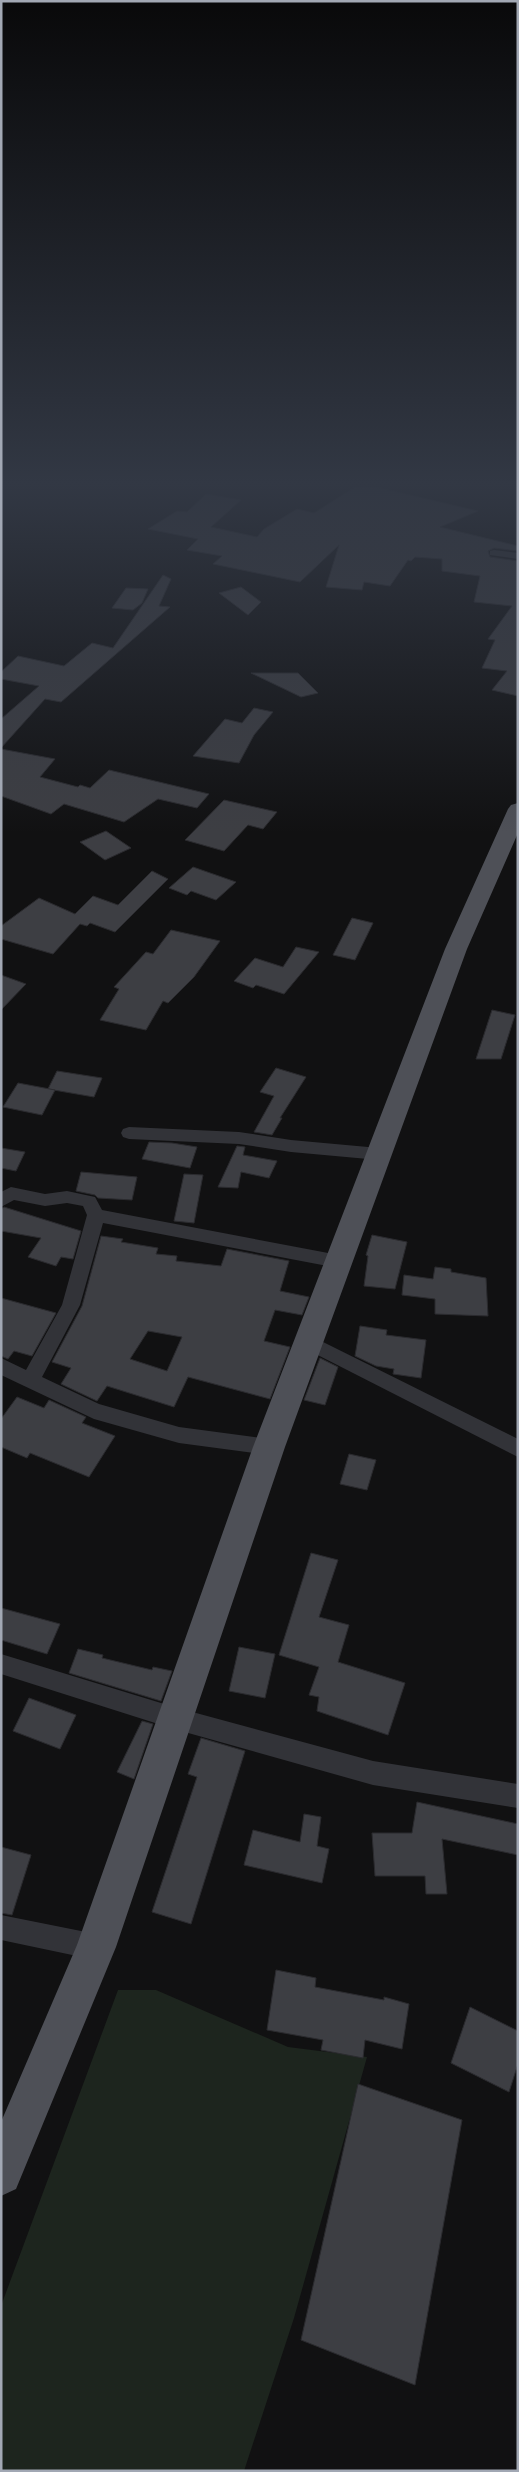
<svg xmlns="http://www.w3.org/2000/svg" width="519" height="2472" viewBox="0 0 519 2472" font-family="Montserrat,sans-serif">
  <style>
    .green { fill: #1d251e }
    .building { fill: #3d3e43; stroke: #2b2b2f; fill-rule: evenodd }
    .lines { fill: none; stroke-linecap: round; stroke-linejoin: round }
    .street { fill: #323338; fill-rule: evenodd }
    .primary { fill: #4e5057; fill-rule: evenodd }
  </style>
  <rect width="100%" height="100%" fill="#111112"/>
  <!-- green -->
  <polygon class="green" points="118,1990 156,1990 288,2047 367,2057 294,2318 244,2471 1,2471 1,2306"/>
  <!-- building -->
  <g class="building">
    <polygon points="355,487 376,487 478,511 440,527 518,546 518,551 494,548 488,551 490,557 518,561 518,696 492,690 507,671 482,668 495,640 488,639 512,606 474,602 480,576 442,571 442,559 415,557 411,561 408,560 390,586 364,582 362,590 326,587 339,545 300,582 213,564 222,556 187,550 198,539 148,529 177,511 187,512 206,494 241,500 211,527 257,537 264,529 297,509 314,513"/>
    <polygon points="163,575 171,579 159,606 170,607 61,702 45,699 1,748 1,719 39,686 1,679 1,672 18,656 64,666 92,643 113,648"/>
    <polygon points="241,587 261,602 248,615 219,593"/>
    <polygon points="126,588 148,589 142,603 133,610 112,608"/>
    <polygon points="251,673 298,673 318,693 301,697"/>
    <polygon points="254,708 273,712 254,735 239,763 193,756 225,719 242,723"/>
    <polygon points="1,749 55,759 40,777 78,787 80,785 90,788 109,770 209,794 197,808 158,799 124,822 64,804 51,814 1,796"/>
    <polygon points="224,800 277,812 263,829 248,825 224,851 185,840"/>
    <polygon points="106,831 131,848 105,860 80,842"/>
    <polygon points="193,867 236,882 216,900 191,891 187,895 169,888"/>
    <polygon points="152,871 168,879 115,932 90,923 87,926 80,924 53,954 1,939 1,926 39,898 75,914 93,896 118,905"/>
    <polygon points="352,918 373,923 355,960 333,955"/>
    <polygon points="171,930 220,941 194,977 168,1003 163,1001 146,1030 100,1020 119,989 114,987 146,952 153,954"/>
    <polygon points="296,947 319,952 284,994 256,985 253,988 234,981 255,958 283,967"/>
    <polygon points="1,975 26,984 1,1010"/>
    <polygon points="492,1010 515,1015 501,1059 476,1059"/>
    <polygon points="276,1068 306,1077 280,1118 282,1118 272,1135 254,1132 274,1096 260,1092"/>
    <polygon points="57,1071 102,1078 94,1097 48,1089"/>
    <polygon points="18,1083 55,1090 42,1115 3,1107"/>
    <polygon points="149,1142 172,1143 197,1147 190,1168 142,1159"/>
    <polygon points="237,1146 245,1147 243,1155 277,1161 269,1178 241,1172 238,1188 218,1187"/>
    <polygon points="1,1148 25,1152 16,1171 1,1168"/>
    <polygon points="81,1172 137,1177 132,1200 98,1198 95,1195 76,1191"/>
    <polygon points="184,1174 203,1175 194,1223 174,1221"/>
    <polygon points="4,1207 81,1231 73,1259 61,1257 56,1266 28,1257 41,1238 1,1231 1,1209"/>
    <polygon points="372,1235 407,1242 395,1289 364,1286 368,1256 366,1255"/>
    <path d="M 101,1236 L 123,1239 L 121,1242 L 158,1248 L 156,1254 L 177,1256 L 176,1261 L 221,1266 L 227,1249 L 289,1261 L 280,1291 L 309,1297 L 302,1315 L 275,1310 L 264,1341 L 290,1347 L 270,1399 L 188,1377 L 174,1407 L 107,1386 L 97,1401 L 61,1384 L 71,1368 L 52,1362 L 82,1306 ZM 148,1331 L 182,1337 L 167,1371 L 130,1359 Z"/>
    <polygon points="435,1267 451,1269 451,1272 486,1278 488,1316 435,1314 435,1299 402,1295 404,1275 433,1279"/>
    <polygon points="1,1298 56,1313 32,1356 14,1351 8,1359 1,1356"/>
    <polygon points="360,1326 387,1330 386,1335 426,1340 421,1378 393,1374 394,1369 376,1366 355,1356"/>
    <polygon points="320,1358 338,1367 325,1405 304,1400"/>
    <polygon points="17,1397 44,1408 49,1400 86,1417 82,1423 115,1436 89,1477 30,1453 27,1458 1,1447 1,1419"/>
    <polygon points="349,1454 376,1460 367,1490 340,1484"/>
    <polygon points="311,1553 338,1560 319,1617 349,1625 338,1662 405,1683 388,1735 317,1711 319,1697 309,1695 319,1667 279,1655"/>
    <polygon points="1,1608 60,1624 47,1654 1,1640"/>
    <polygon points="239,1647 275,1654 265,1698 229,1691"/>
    <polygon points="78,1649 103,1655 102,1658 152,1670 153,1667 172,1671 161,1701 69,1673"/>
    <polygon points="29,1698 76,1715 60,1749 13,1731"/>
    <polygon points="142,1721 153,1724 134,1779 117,1772"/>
    <polygon points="201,1738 245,1751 191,1924 152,1912 197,1777 188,1774"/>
    <polygon points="417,1802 518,1824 518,1855 442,1839 447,1894 426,1894 425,1876 375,1876 372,1833 412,1833"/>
    <polygon points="304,1814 321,1817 317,1846 329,1849 322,1883 244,1865 253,1830 300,1842"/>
    <polygon points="1,1847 31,1855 12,1915 1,1913"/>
    <polygon points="276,1970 316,1978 315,1987 384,2000 384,1997 409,2004 402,2049 365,2040 363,2058 321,2050 323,2040 267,2030"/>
    <polygon points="470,2007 518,2031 518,2064 509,2092 451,2063"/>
    <polygon points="358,2084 462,2120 415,2385 301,2340"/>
  </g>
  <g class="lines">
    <!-- street -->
    <g class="street">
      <polygon points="494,550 518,553 518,559 490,555 490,551"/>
      <polygon points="129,1127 239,1132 291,1140 379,1148 385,1150 387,1154 385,1158 379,1160 291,1152 239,1144 129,1139 123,1137 121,1133 123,1129"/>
      <polygon points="11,1187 45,1194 67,1191 95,1197 102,1210 344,1256 347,1261 344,1266 338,1268 103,1223 80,1305 42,1377 99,1404 179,1427 269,1439 276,1441 279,1447 276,1453 269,1455 179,1443 94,1419 1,1375 1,1358 26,1370 62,1305 87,1215 83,1206 67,1203 45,1206 14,1200 1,1207 1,1192"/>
      <polygon points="309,1335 518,1439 518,1457 302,1347 300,1342 302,1337"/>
      <polygon points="1,1654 174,1707 373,1761 518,1784 518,1808 373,1785 174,1729 1,1674"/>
      <polygon points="1,1915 96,1934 105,1938 109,1947 105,1956 96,1960 1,1940"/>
    </g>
    <!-- primary -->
    <polygon class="primary" points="518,803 518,833 467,949 285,1447 116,1947 16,2189 1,2196 1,2122 77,1945 253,1447 445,949 508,809 511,805"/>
  </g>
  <!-- sky -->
  <linearGradient id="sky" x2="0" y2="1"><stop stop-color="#09090a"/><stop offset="0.58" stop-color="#323844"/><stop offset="1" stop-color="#323844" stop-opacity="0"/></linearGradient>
  <rect width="519" height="833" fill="url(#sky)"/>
  <!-- border -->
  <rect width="519" height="2472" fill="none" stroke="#a2a8b4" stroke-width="5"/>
</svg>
